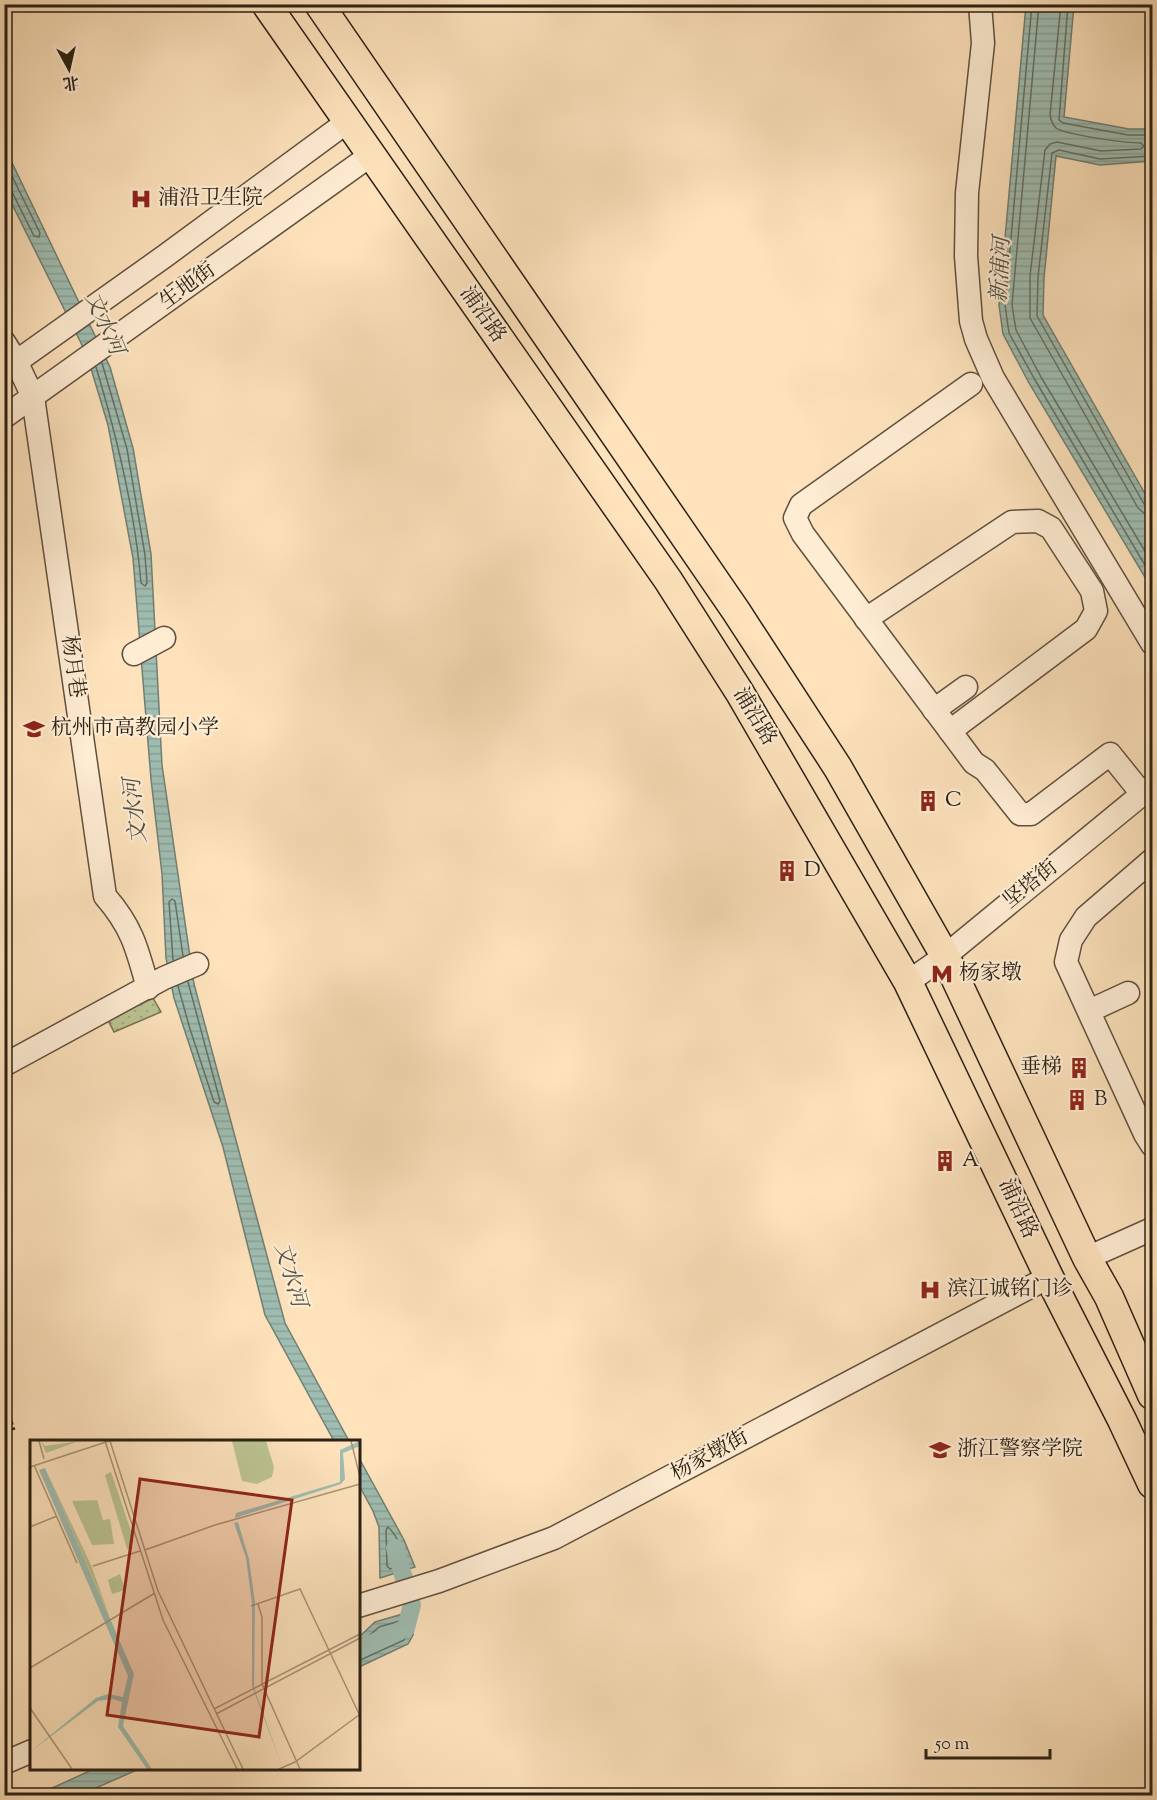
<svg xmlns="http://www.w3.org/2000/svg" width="1157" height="1800" viewBox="0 0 1157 1800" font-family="'Sorts Mill Goudy','Noto Serif SC',serif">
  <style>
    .grass { fill: url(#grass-dots); stroke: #747254; stroke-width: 1.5 }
    .water { fill: url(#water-rules); stroke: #717f73; stroke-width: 1.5 }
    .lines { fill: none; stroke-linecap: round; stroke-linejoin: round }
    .shore { stroke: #656f63; stroke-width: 1.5 }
    .canal { stroke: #9fbdb2; stroke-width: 18 }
    .minor-casing { stroke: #60513e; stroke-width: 25 }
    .major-casing { stroke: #2b2114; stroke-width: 31 }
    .path { stroke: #2b2114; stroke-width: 3; stroke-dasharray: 4.5 3; stroke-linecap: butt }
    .minor { stroke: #feecd3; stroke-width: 22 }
    .major { stroke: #fde2bc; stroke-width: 28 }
    .labels { text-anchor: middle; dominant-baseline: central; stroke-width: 4.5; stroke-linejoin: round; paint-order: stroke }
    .poi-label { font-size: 21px; fill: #2b2114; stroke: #feecd3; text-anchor: start }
    .street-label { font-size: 21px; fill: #2b2114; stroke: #feecd3 }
    .water-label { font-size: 22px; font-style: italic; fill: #4e5043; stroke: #feecd3 }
    .inset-road { fill: none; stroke: #a99579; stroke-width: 1.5 }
    .view { fill: #8f2418; fill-opacity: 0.15; stroke: #8f2418; stroke-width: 3 }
    .inset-edge { fill: none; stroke: #2b2114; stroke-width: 3 }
  </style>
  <defs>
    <pattern id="grass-dots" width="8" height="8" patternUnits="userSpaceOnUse" patternTransform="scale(1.5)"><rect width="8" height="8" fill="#bcc493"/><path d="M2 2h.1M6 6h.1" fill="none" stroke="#a2a87e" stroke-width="1.8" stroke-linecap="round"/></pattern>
    <pattern id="water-rules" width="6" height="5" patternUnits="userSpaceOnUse" patternTransform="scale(1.5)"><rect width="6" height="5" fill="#9fbdb2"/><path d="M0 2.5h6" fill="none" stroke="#89a298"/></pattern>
  </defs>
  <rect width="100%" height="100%" fill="#fde2bc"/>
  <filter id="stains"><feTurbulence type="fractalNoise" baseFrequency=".00333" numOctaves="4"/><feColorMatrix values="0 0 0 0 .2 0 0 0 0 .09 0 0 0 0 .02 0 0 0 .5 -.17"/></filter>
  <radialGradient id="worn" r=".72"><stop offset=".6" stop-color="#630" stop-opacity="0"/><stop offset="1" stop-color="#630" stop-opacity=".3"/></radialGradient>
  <!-- grass -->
  <polygon class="grass" points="153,998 161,1012 114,1032 108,1020"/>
  <!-- water -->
  <g class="water">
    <polygon points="1026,5 1074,5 1064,117 1129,129 1152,129 1152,161 1100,165 1056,156 1044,278 1043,315 1152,506 1152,589 1029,383 1003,334 999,305"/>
    <polygon points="4,146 110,367 133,448 151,554 162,765 194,984 285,1323 349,1441 334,1441 265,1315 223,1147 174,998 166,958 162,874 151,779 133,558 108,425 89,362 81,343 5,190"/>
    <polygon points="359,1458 404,1540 415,1567 380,1578 379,1527 373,1511 359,1485"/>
    <polygon points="413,1611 413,1635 408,1644 359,1667 359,1637 375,1622"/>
    <polygon points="96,1768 139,1769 80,1795 37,1795"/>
  </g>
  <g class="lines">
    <!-- shore -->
    <g class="shore">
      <polyline points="1032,4 1005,305 1009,333 1035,380 1152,577"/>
      <polyline points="1039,4 1012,305 1016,330 1041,377 1152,563"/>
      <path d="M 1061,4 L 1050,115 C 1051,120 1052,124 1056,128 C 1066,135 1127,143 1141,143 L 1144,146 L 1141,149 L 1101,151 L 1057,142 L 1050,144 L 1045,150 L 1030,276 L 1030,318 L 1138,508 L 1145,514 L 1152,515"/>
      <polyline points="1068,4 1059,120 1063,123 1128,135 1152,135"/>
      <polyline points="1152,156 1100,159 1059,150 1052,153 1038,277 1037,316 1144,504 1152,507"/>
      <polyline points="4,160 40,233 39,237 34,236 12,192 4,189"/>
      <path d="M 96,367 C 117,437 135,510 141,583 L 145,586 L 147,583 L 145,555 L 127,449 L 102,363"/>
      <polyline points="173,960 169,902 172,899 175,901 183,956"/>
      <polyline points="178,986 190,1029 214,1102 218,1104 220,1101 188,982"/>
      <path d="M 388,1527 C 397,1535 402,1550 406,1561 L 404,1564 L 390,1569 L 387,1566 L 386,1530 Z"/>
      <polyline points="358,1641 364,1640 379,1627 403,1620 407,1622 407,1634 404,1640 358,1661"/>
    </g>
    <!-- canal -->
    <polyline class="canal" points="358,1650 406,1628 412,1605 395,1548"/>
    <defs>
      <g id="minor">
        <polyline points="980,4 983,43 967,193 966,256 971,321 976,339 993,378 1152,643"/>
        <path d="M 4,342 L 16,361 L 33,397 L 105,896 C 132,927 137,948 148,988"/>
        <polyline points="6,369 165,256 347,122"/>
        <polyline points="971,384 801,505 795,518 803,534 974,763 985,770 1020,814 1031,814 1110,754 1143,795"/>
        <polyline points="4,417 371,155"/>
        <polyline points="866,619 1012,522 1038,521 1051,528 1092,591 1096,611 1086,629 950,731"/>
        <polyline points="134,654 164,638"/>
        <polyline points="934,710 966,687"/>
        <polyline points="1152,860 1086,917 1071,940 1066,962 1145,1134 1152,1145"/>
        <polyline points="908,982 945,956 1152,786"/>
        <polyline points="1089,1011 1128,993"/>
        <polyline points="4,1065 164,978 197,964"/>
        <polyline points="1087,1258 1152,1229"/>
        <polyline points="358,1606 439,1581 554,1538 1049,1277"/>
        <polyline points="4,1763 32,1751"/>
      </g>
      <g id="major">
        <polyline points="266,4 668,580 740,693 908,982 1049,1277 1122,1420 1152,1484"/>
        <polyline points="319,4 736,611 838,768 945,956 1087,1258 1109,1297 1152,1395"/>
      </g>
    </defs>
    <!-- minor casing -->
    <use href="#minor" class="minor-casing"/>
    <!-- major casing -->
    <use href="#major" class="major-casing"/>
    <!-- path -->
    <polyline class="path" points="4,1399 14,1430"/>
    <!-- minor -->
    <use href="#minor" class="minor"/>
    <!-- major -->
    <use href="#major" class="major"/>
  </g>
  <!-- icons -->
  <defs>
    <symbol id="hospital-bare" viewBox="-9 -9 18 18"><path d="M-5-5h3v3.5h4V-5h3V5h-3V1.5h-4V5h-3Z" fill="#8f2418" stroke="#feecd3" stroke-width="2.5" paint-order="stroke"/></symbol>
    <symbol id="school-bare" viewBox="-9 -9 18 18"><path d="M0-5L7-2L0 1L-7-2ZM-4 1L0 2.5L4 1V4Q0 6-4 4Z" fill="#8f2418" stroke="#feecd3" stroke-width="2.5" paint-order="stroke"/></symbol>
    <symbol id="building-bare" viewBox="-9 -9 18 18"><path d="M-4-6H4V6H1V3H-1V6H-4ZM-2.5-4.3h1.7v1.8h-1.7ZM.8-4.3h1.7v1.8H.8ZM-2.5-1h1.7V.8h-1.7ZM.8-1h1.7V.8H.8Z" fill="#8f2418" stroke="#feecd3" stroke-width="2.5" paint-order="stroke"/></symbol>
    <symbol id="metro-bare" viewBox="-9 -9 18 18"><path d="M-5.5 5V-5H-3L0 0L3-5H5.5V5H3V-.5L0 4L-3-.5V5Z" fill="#8f2418" stroke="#feecd3" stroke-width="2.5" paint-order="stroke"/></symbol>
    <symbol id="university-bare" viewBox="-9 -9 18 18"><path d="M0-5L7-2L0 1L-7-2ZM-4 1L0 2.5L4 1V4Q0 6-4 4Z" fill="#8f2418" stroke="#feecd3" stroke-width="2.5" paint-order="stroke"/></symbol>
  </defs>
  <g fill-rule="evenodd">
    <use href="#hospital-bare" x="126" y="184" width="30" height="30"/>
    <use href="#school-bare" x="19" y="714" width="30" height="30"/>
    <use href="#building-bare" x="913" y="786" width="30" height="30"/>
    <use href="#building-bare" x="772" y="856" width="30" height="30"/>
    <use href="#metro-bare" x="927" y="959" width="30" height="30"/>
    <use href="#building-bare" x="1064" y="1053" width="30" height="30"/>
    <use href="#building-bare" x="1062" y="1085" width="30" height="30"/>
    <use href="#building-bare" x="930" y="1146" width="30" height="30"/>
    <use href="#hospital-bare" x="915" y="1275" width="30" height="30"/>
    <use href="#university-bare" x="925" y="1435" width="30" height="30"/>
  </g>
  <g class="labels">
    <!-- poi labels -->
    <g class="poi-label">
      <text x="158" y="199">浦沿卫生院</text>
      <text x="51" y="729">杭州市高教园小学</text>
      <text x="945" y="801">C</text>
      <text x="804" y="871">D</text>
      <text x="959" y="974">杨家墩</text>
      <text x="1062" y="1068" text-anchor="end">垂梯</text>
      <text x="1094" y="1100">B</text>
      <text x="962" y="1161">A</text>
      <text x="947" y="1290">滨江诚铭门诊</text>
      <text x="957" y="1450">浙江警察学院</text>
    </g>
    <!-- street labels -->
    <g class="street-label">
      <text transform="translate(188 287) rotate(-36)">生地街</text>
      <text transform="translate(482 315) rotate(55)">浦沿路</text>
      <text transform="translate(72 667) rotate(82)">杨月巷</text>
      <text transform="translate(754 717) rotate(59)">浦沿路</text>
      <text transform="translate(1031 885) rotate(-39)">坚塔街</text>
      <text transform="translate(1017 1209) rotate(65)">浦沿路</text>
      <text transform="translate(710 1456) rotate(-28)">杨家墩街</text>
    </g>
    <!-- water labels -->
    <g class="water-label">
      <text transform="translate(1002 270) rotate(-87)">新浦河</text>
      <text transform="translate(103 324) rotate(66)">文水河</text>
      <text transform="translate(137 811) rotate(-96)">文水河</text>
      <text transform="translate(289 1275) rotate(74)">文水河</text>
    </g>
  </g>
  <!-- overview -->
  <g transform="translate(30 1440)">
    <rect width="330" height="330" fill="#fde2bc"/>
    <path d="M 11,1 L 15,6 L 49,1 L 16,13 ZM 15,28 L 61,125 L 79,175 L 30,63 ZM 81,32 L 102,94 L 102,109 L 97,109 L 75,35 ZM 67,60 L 73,80 L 80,79 L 84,104 L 62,105 L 42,61 ZM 90,134 L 95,150 L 82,154 L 78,140 Z" fill="#bcc493"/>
    <path d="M 202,1 L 236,1 L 244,27 L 242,37 L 227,44 L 212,41 Z" fill="#bcc493"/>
    <path d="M 330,1 L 330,6 L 313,13 L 315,39 L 311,44 L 205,78 L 206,73 L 310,42 L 310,10 ZM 15,28 L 104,234 L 93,286 L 122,329 L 117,329 L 88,287 L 92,262 L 83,259 L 68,261 L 0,312 L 66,258 L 78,254 L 93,257 L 98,236 L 9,30 ZM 208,82 L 219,119 L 225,162 L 224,248 L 253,329 L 222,246 L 222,164 L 216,118 L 204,83 Z" fill="#9fbdb2"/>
    <path class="inset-road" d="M 9,1 L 14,19M 75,1 L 133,180 L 207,329M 80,1 L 128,151 L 213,329M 321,1 L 330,37M 4,25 L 47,123M 0,27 L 79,1M 0,87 L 27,76M 115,110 L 185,85 L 330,44M 63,126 L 110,111M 228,164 L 232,177 L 232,244 L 270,329M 221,166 L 270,149 L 330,276M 0,228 L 125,153M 0,268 L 42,329M 184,269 L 330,194M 186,274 L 330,198M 249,329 L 265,322 L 329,275"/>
    <path class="view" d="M 110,39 L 262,60 L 229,297 L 77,275 Z"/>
    <rect width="330" height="330" class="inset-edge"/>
  </g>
  <!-- margin -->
  <rect width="1157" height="1800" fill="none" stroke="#fde2bc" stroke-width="24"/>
  <rect x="6" y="6" width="1145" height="1788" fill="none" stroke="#2b2114" stroke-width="3"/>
  <rect x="12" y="12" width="1133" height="1776" fill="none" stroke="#2b2114" stroke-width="1.5"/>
  <!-- north arrow -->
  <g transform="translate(69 69) rotate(172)" stroke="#feecd3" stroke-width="4.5" paint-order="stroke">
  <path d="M0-4.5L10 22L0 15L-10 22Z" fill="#2b2114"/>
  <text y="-9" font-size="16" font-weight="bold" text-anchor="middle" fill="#2b2114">北</text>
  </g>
  <!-- scale -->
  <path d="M926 1749v9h124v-9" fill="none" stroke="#2b2114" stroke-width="3"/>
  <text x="935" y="1749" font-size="18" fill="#2b2114" stroke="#feecd3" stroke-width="4.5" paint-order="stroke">50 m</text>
  <rect width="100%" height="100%" filter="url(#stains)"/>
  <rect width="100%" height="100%" fill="url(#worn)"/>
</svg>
